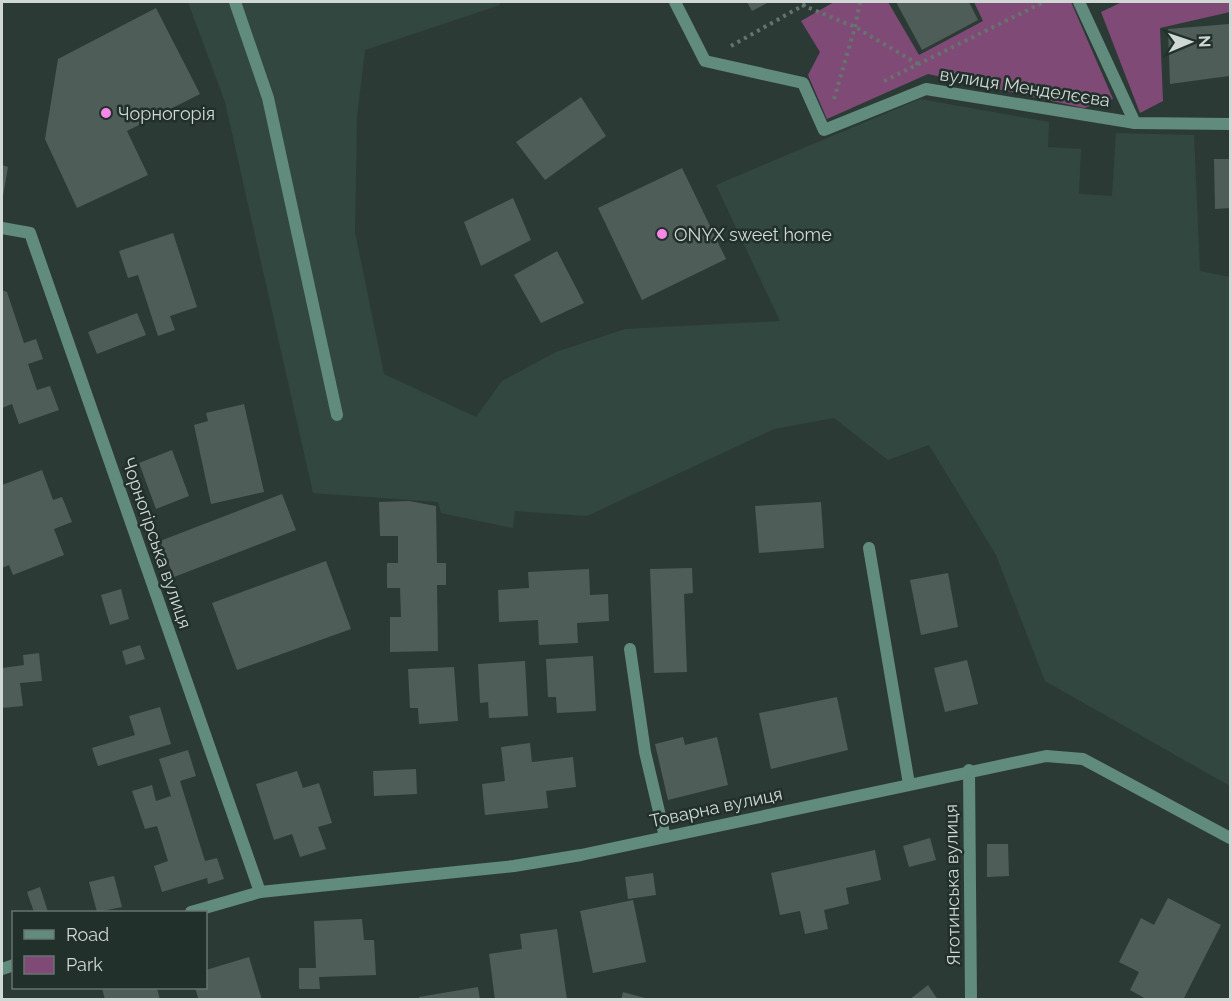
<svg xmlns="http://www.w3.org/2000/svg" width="1232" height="1001" viewBox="0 0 1232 1001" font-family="Raleway,sans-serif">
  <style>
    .built { fill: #324740 }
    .green { fill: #804a77 }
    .building { fill: #4e5d58 }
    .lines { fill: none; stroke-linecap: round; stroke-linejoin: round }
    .path { stroke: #67736f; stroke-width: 4; stroke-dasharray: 3 4.5; stroke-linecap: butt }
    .lane { stroke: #618b7c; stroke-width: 12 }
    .street { stroke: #618b7c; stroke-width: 12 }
    .poi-dot { fill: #f987e8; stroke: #22302b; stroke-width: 2 }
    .labels { text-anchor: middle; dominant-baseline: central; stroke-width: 5; stroke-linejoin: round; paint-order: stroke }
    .street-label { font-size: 18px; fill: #d0d8d5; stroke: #22302b }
    .poi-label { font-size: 18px; fill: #d0d8d5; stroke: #22302b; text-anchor: start }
  </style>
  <rect width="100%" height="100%" fill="#2c3a35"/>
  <!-- built -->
  <polygon class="built" points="188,2 499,2 500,5 365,50 357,117 355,232 384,374 476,417 502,381 556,352 625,329 780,321 716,185 920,99 1049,122 1048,147 1081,149 1079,194 1112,196 1116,133 1194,135 1200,271 1230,277 1230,786 1045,681 996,555 929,445 888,460 834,418 774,429 587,516 515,511 513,528 441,513 438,502 313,493 225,102"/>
  <!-- green -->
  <g class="green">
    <polygon points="834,2 888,2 919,55 983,21 974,2 1071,2 1113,99 1084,108 928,74 827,119 808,75 820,52 801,21"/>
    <polygon points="1122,2 1230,2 1230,12 1160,28 1163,101 1140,113 1101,12"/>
  </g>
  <!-- building -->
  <g class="building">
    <polygon points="747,2 769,2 752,11"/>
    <polygon points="896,2 969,2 978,20 922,50"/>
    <polygon points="156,8 200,94 127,131 148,175 77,208 45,139 58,59"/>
    <polygon points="1229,24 1229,76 1170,84 1168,29"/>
    <polygon points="581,97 606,136 545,180 516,142"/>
    <polygon points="1214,159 1230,159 1230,208 1215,209"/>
    <polygon points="2,165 8,167 3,196 2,196"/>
    <polygon points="682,168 726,259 642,300 598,208"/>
    <polygon points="513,198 531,240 481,266 464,222"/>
    <polygon points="173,233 197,307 170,316 175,330 158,336 138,275 128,278 119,251"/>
    <polygon points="557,251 584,303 541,323 514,275"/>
    <polygon points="2,290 7,292 24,343 36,339 43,359 28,364 37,390 50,386 59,410 19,424 12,404 2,408"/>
    <polygon points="137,313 146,335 97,354 88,332"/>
    <polygon points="244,404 264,492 211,504 194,425 208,421 206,413"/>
    <polygon points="172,450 189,496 156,509 139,463"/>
    <polygon points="42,470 53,500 62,497 72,522 54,529 64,555 13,575 9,565 2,568 2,485"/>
    <polygon points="282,494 296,530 174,577 160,541"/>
    <polygon points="409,501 436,506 437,563 446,563 446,585 437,585 438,651 390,652 390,617 401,617 400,588 387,588 387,563 398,563 398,536 380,536 379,502"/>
    <polygon points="821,502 824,548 759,553 755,506"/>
    <polygon points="326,561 351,629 237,670 212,603"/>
    <polygon points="692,568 693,593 684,594 687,672 654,673 650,569"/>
    <polygon points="589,569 590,595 608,594 609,621 577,623 578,643 539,645 538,620 499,622 498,590 529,588 528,572"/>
    <polygon points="948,573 958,627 921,635 910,580"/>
    <polygon points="121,589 129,619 110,625 101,595"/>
    <polygon points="140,645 145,659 126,665 122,651"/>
    <polygon points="39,653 42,681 20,683 23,706 2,708 2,668 24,665 23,655"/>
    <polygon points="593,656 596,711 557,713 556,697 548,697 546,659"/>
    <polygon points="967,660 978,704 945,712 934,668"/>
    <polygon points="525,661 528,716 489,718 488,702 480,703 478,664"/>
    <polygon points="454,667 458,721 419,724 418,708 410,708 408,669"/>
    <polygon points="837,697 848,750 771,769 759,713"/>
    <polygon points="160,707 171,744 98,766 92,748 135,735 129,716"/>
    <polygon points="683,737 685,745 717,737 728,785 668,800 655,744"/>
    <polygon points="530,743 532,762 573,757 576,787 546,791 548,808 485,815 482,784 505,781 501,747"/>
    <polygon points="188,750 196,776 180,781 205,861 217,858 224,879 208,884 207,878 162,892 154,866 168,861 157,826 145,829 132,791 152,785 156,801 171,796 159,759"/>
    <polygon points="416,769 417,794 374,796 373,771"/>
    <polygon points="297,771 303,788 319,783 332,823 318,827 326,849 300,857 292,834 274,840 256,784"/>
    <polygon points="930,838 936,860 909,867 903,846"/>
    <polygon points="987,844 1008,844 1009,876 987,877"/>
    <polygon points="875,850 881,880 846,888 849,904 824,910 828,929 805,934 800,911 780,915 771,873"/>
    <polygon points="653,873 656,895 628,899 625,877"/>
    <polygon points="114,876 122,907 97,912 89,882"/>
    <polygon points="40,887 48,912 34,912 27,892"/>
    <polygon points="1168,898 1221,925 1183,1000 1148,1000 1130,990 1139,972 1119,962 1141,918 1154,925"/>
    <polygon points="633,900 646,962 593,973 580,911"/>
    <polygon points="362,919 364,940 374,940 376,975 319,977 320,989 299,989 299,968 316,968 314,921"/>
    <polygon points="557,929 567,1000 495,1000 489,954 522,949 520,934"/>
    <polygon points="249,957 262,1000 199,1000 195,988 206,988 206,970"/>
    <polygon points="928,985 938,1000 909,1000"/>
    <polygon points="478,987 480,1000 419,1000 419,997"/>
    <polygon points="102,988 157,988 160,1000 105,1000"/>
    <polygon points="623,992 645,998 645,1000 621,1000"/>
  </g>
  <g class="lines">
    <!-- path -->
    <g class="path">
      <polyline points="802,5 855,27 918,64"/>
      <polyline points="731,46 809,2"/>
      <polyline points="884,81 1044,2"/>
      <polyline points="834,99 855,27 860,2"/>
    </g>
    <!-- lane -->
    <g class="lane">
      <polyline points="235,2 268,98 337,415"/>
      <polyline points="675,2 705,61 803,83 824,130 926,89 1135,123"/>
      <polyline points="869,548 909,784"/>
      <polyline points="630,649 645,752 665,837"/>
    </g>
    <!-- street -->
    <g class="street">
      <polyline points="1079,2 1135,123 1230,124"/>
      <polyline points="2,228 30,233 260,892"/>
      <polyline points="969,770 971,1000"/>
      <polyline points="191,912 260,892 514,866 581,855 1046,756 1083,759 1230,838"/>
      <polyline points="2,969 14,965"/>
    </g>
  </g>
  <!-- markers -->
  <g class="poi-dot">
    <circle cx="106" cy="113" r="6"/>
    <circle cx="662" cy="234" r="6"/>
  </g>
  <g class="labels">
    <!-- street labels -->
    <g class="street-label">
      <text transform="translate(1025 87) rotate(9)">вулиця Менделєєва</text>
      <text transform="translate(157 543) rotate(71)">Чорногірська вулиця</text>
      <text transform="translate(716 807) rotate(-12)">Товарна вулиця</text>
      <text transform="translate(952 885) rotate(-91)">Яготинська вулиця</text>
    </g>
    <!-- poi labels -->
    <g class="poi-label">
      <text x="118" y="113">Чорногорія</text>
      <text x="674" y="234">ONYX sweet home</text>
    </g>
  </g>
  <!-- border -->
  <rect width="1232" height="1001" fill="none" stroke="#d0d8d5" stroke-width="6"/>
  <!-- legend -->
  <rect x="12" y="911" width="195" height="78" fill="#22302b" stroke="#68736f" stroke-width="1.5"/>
  <rect x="24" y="930" width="30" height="9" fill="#618b7c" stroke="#68736f" stroke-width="1.5"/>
  <text x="66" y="941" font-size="18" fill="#d0d8d5">Road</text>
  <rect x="24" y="956" width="30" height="18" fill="#804a77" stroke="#68736f" stroke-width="1.5"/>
  <text x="66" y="971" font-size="18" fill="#d0d8d5">Park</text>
  <!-- north arrow -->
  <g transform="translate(1190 42) rotate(88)" stroke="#22302b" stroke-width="4.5" paint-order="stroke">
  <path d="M0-4.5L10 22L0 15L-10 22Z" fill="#d0d8d5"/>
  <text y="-9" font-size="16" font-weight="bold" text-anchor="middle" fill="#d0d8d5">N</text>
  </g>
</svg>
